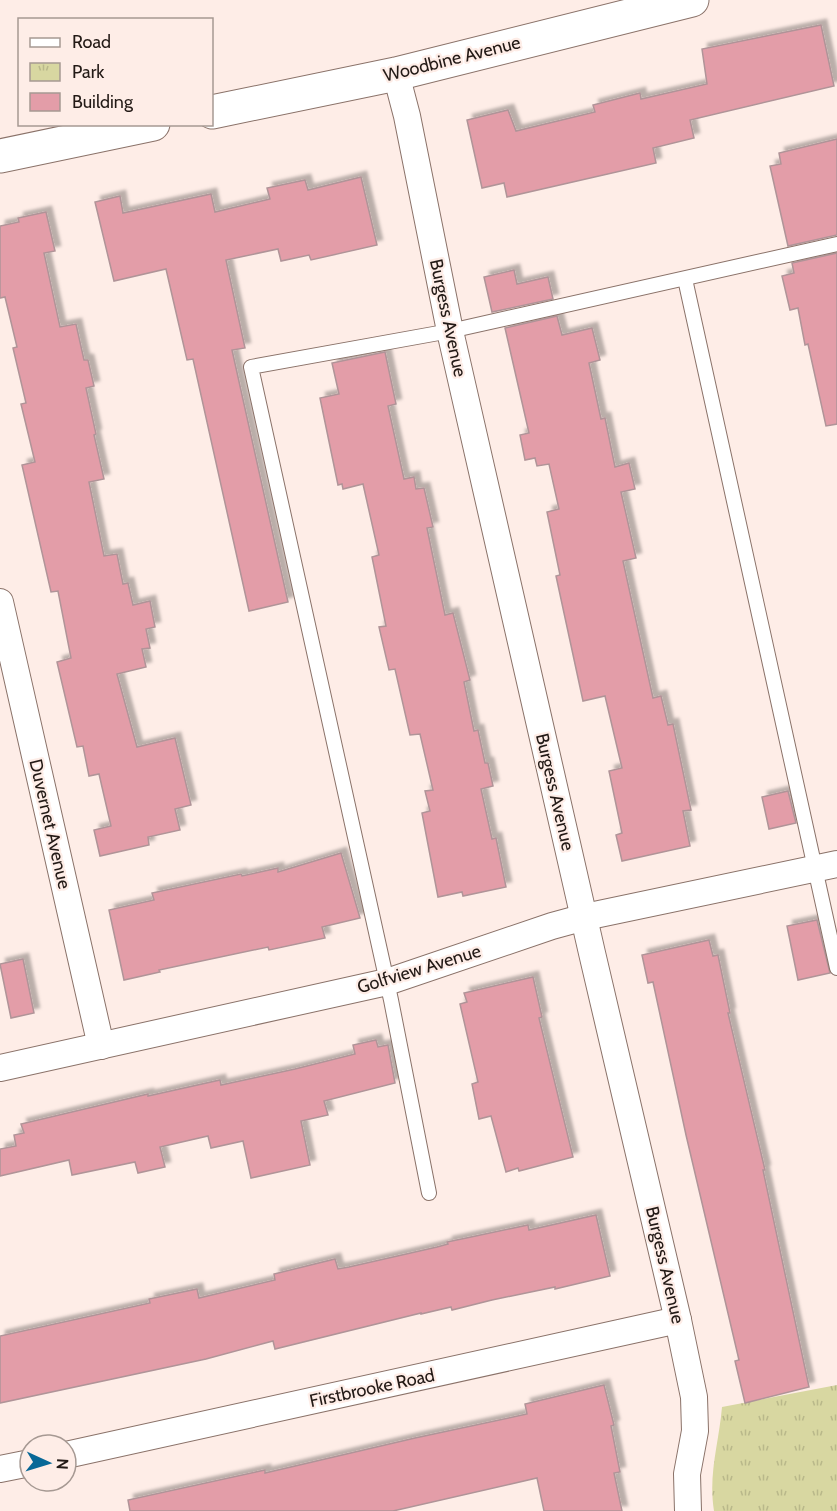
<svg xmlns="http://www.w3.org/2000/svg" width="837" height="1511" viewBox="0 0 837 1511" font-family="Cabin,sans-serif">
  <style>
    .park { fill: url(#park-tufts) }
    .building { fill: #e39da8; stroke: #b09498; stroke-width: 1.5; filter: url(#shadow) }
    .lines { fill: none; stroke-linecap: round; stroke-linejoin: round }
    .lane-casing { stroke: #8a7269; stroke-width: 16 }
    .street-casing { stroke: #8a7269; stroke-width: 28 }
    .secondary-casing { stroke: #8a7269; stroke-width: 35 }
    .lane { stroke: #fff; stroke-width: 14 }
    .street { stroke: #fff; stroke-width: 26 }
    .secondary { stroke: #fff; stroke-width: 33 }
    .labels { text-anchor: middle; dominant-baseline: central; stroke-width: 4.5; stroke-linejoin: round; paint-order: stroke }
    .street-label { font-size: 18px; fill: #231a16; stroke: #feede7 }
  </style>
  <defs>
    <pattern id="park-tufts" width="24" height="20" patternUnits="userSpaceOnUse" patternTransform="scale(1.5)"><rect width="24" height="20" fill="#d8d7a1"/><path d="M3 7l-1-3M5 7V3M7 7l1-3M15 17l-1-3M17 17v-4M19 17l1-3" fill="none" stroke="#b9b88a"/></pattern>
    <filter id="shadow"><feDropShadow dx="5.5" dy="-5.5" stdDeviation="1.5" flood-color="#0004"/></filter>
  </defs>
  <rect width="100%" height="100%" fill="#feede7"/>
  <!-- park -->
  <path class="park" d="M 837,1385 L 837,1511 L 714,1511 C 708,1474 719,1443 722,1407 Z"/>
  <!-- building -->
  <g class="building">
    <polygon points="821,25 834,86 690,120 694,138 653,148 656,163 507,197 504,183 482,188 467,120 508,110 516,131 595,112 593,105 640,93 641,99 707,84 702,49"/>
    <polygon points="837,139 837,235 788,246 770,166 781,164 779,153"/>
    <polygon points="361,177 377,245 311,260 309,255 281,261 278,249 226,260 245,348 232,350 288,602 249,611 193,359 187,360 166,269 114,281 95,202 120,196 123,213 211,194 215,212 270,199 267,188 305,180 308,190"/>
    <polygon points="46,212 55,251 44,253 60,327 76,324 84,360 88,360 94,386 86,388 96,434 94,435 104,479 89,482 104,556 117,554 123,584 128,583 133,605 150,601 155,627 146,629 150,648 142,649 146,667 117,674 137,747 175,738 191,805 175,809 180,830 148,837 149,845 100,856 94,830 111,826 99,774 89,776 83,746 77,747 57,662 71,658 58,591 51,592 22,465 35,462 21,404 26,403 13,348 17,347 5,297 0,298 0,226 19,222 18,218"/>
    <polygon points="837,253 837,424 826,426 808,344 805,345 798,308 790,310 782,276 794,273 792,263"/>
    <polygon points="514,270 517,284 548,277 553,299 492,312 484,277"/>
    <polygon points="557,316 562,335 592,328 600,360 589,363 601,419 605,418 615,467 629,463 635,489 621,492 636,558 623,561 653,698 661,696 668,725 673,724 691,810 683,811 690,846 622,861 616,835 622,833 609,771 622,768 605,696 583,701 556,576 560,575 547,512 559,509 549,464 537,466 535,458 525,460 520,435 529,433 505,328"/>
    <polygon points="385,352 396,404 388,406 404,479 414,477 416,489 424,488 433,527 427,528 445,615 453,613 470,680 464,682 474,731 478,730 485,763 488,763 493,786 481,789 492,839 496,838 506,887 463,896 462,892 438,897 422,813 430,811 425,791 433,790 420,734 410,735 395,669 389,670 379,627 386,626 372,557 379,555 363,484 343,489 342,484 338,485 320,398 339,394 332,363"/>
    <polygon points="788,791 796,823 769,829 762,797"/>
    <polygon points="341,853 360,918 322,927 325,938 269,950 268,947 159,970 160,972 124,980 109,910 154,900 152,893 241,874 242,876 278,868 278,872"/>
    <polygon points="817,920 830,973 798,980 787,926"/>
    <polygon points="709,940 713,956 718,955 730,1013 728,1013 765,1170 763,1170 809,1387 745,1403 735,1361 739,1360 686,1135 653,982 648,983 642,955"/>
    <polygon points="23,959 34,1013 11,1018 0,964"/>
    <polygon points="533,977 542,1017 539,1018 573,1157 519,1171 518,1168 506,1172 491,1116 479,1119 472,1084 478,1082 460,1004 467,1002 464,993"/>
    <polygon points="376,1040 378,1047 388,1045 395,1083 324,1101 328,1115 301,1121 310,1165 251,1178 243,1141 211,1148 208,1136 160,1147 165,1167 138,1173 135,1162 72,1175 69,1160 0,1176 0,1149 16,1146 14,1135 24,1133 21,1124 148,1094 148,1096 220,1080 221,1085 295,1069 355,1054 353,1045"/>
    <polygon points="596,1215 610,1276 555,1289 555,1287 492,1300 452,1310 451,1307 421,1314 421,1313 275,1349 273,1341 206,1359 0,1403 0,1336 150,1303 149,1299 197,1289 199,1298 275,1280 274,1274 335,1259 338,1269 349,1267 437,1247 448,1244 447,1242 471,1237 528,1225 529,1230"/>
    <polygon points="604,1385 614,1425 611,1426 620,1472 614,1473 622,1511 544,1511 537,1478 393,1511 130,1511 128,1500 265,1470 265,1473 415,1438 527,1414 525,1404"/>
  </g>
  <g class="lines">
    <defs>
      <g id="lane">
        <polyline points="685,279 837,968"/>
        <polyline points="429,1193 391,1000 251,367 450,331 837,244"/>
      </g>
      <g id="street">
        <polyline points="396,74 407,116 450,331 592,953 678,1320 694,1397 695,1431 687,1474 688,1511"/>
        <polyline points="0,602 101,1046"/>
        <polyline points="0,1068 387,982 552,926 585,917 837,864"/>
        <polyline points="66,1455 678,1320"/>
        <polyline points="0,1469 30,1463"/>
      </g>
      <g id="secondary">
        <polyline points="212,112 396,74 692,0"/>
        <polyline points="0,156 153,124"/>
      </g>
    </defs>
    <!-- lane casing -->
    <use href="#lane" class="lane-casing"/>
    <!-- street casing -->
    <use href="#street" class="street-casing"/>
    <!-- secondary casing -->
    <use href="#secondary" class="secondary-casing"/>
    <!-- lane -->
    <use href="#lane" class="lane"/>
    <!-- street -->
    <use href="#street" class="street"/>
    <!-- secondary -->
    <use href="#secondary" class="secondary"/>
  </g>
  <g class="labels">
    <!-- street labels -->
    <g class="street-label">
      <text transform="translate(452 59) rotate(-14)">Woodbine Avenue</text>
      <text transform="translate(448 318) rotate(78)">Burgess Avenue</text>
      <text transform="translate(555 792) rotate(77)">Burgess Avenue</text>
      <text transform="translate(50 824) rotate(77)">Duvernet Avenue</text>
      <text transform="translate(419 969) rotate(-17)">Golfview Avenue</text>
      <text transform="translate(665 1265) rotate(77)">Burgess Avenue</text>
      <text transform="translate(372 1388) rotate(-12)">Firstbrooke Road</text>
    </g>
  </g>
  <!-- legend -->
  <rect x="18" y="18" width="195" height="108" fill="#feede7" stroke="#a69993" stroke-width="1.5"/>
  <rect x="30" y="38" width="30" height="9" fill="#ffffff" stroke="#a69993" stroke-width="1.5"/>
  <text x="72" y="48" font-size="18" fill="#231a16">Road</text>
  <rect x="30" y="63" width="30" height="18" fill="url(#park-tufts)" stroke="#a69993" stroke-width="1.5"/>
  <text x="72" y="78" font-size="18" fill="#231a16">Park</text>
  <rect x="30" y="93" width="30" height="18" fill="#e39da8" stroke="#a69993" stroke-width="1.5"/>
  <text x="72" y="108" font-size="18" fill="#231a16">Building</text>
  <!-- north arrow -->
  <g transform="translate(48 1463) rotate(94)"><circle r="28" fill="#feede7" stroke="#a69993" stroke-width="1.5"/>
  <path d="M0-4.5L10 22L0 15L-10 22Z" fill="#086897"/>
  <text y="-9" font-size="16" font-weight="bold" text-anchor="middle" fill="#231a16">N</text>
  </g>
</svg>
